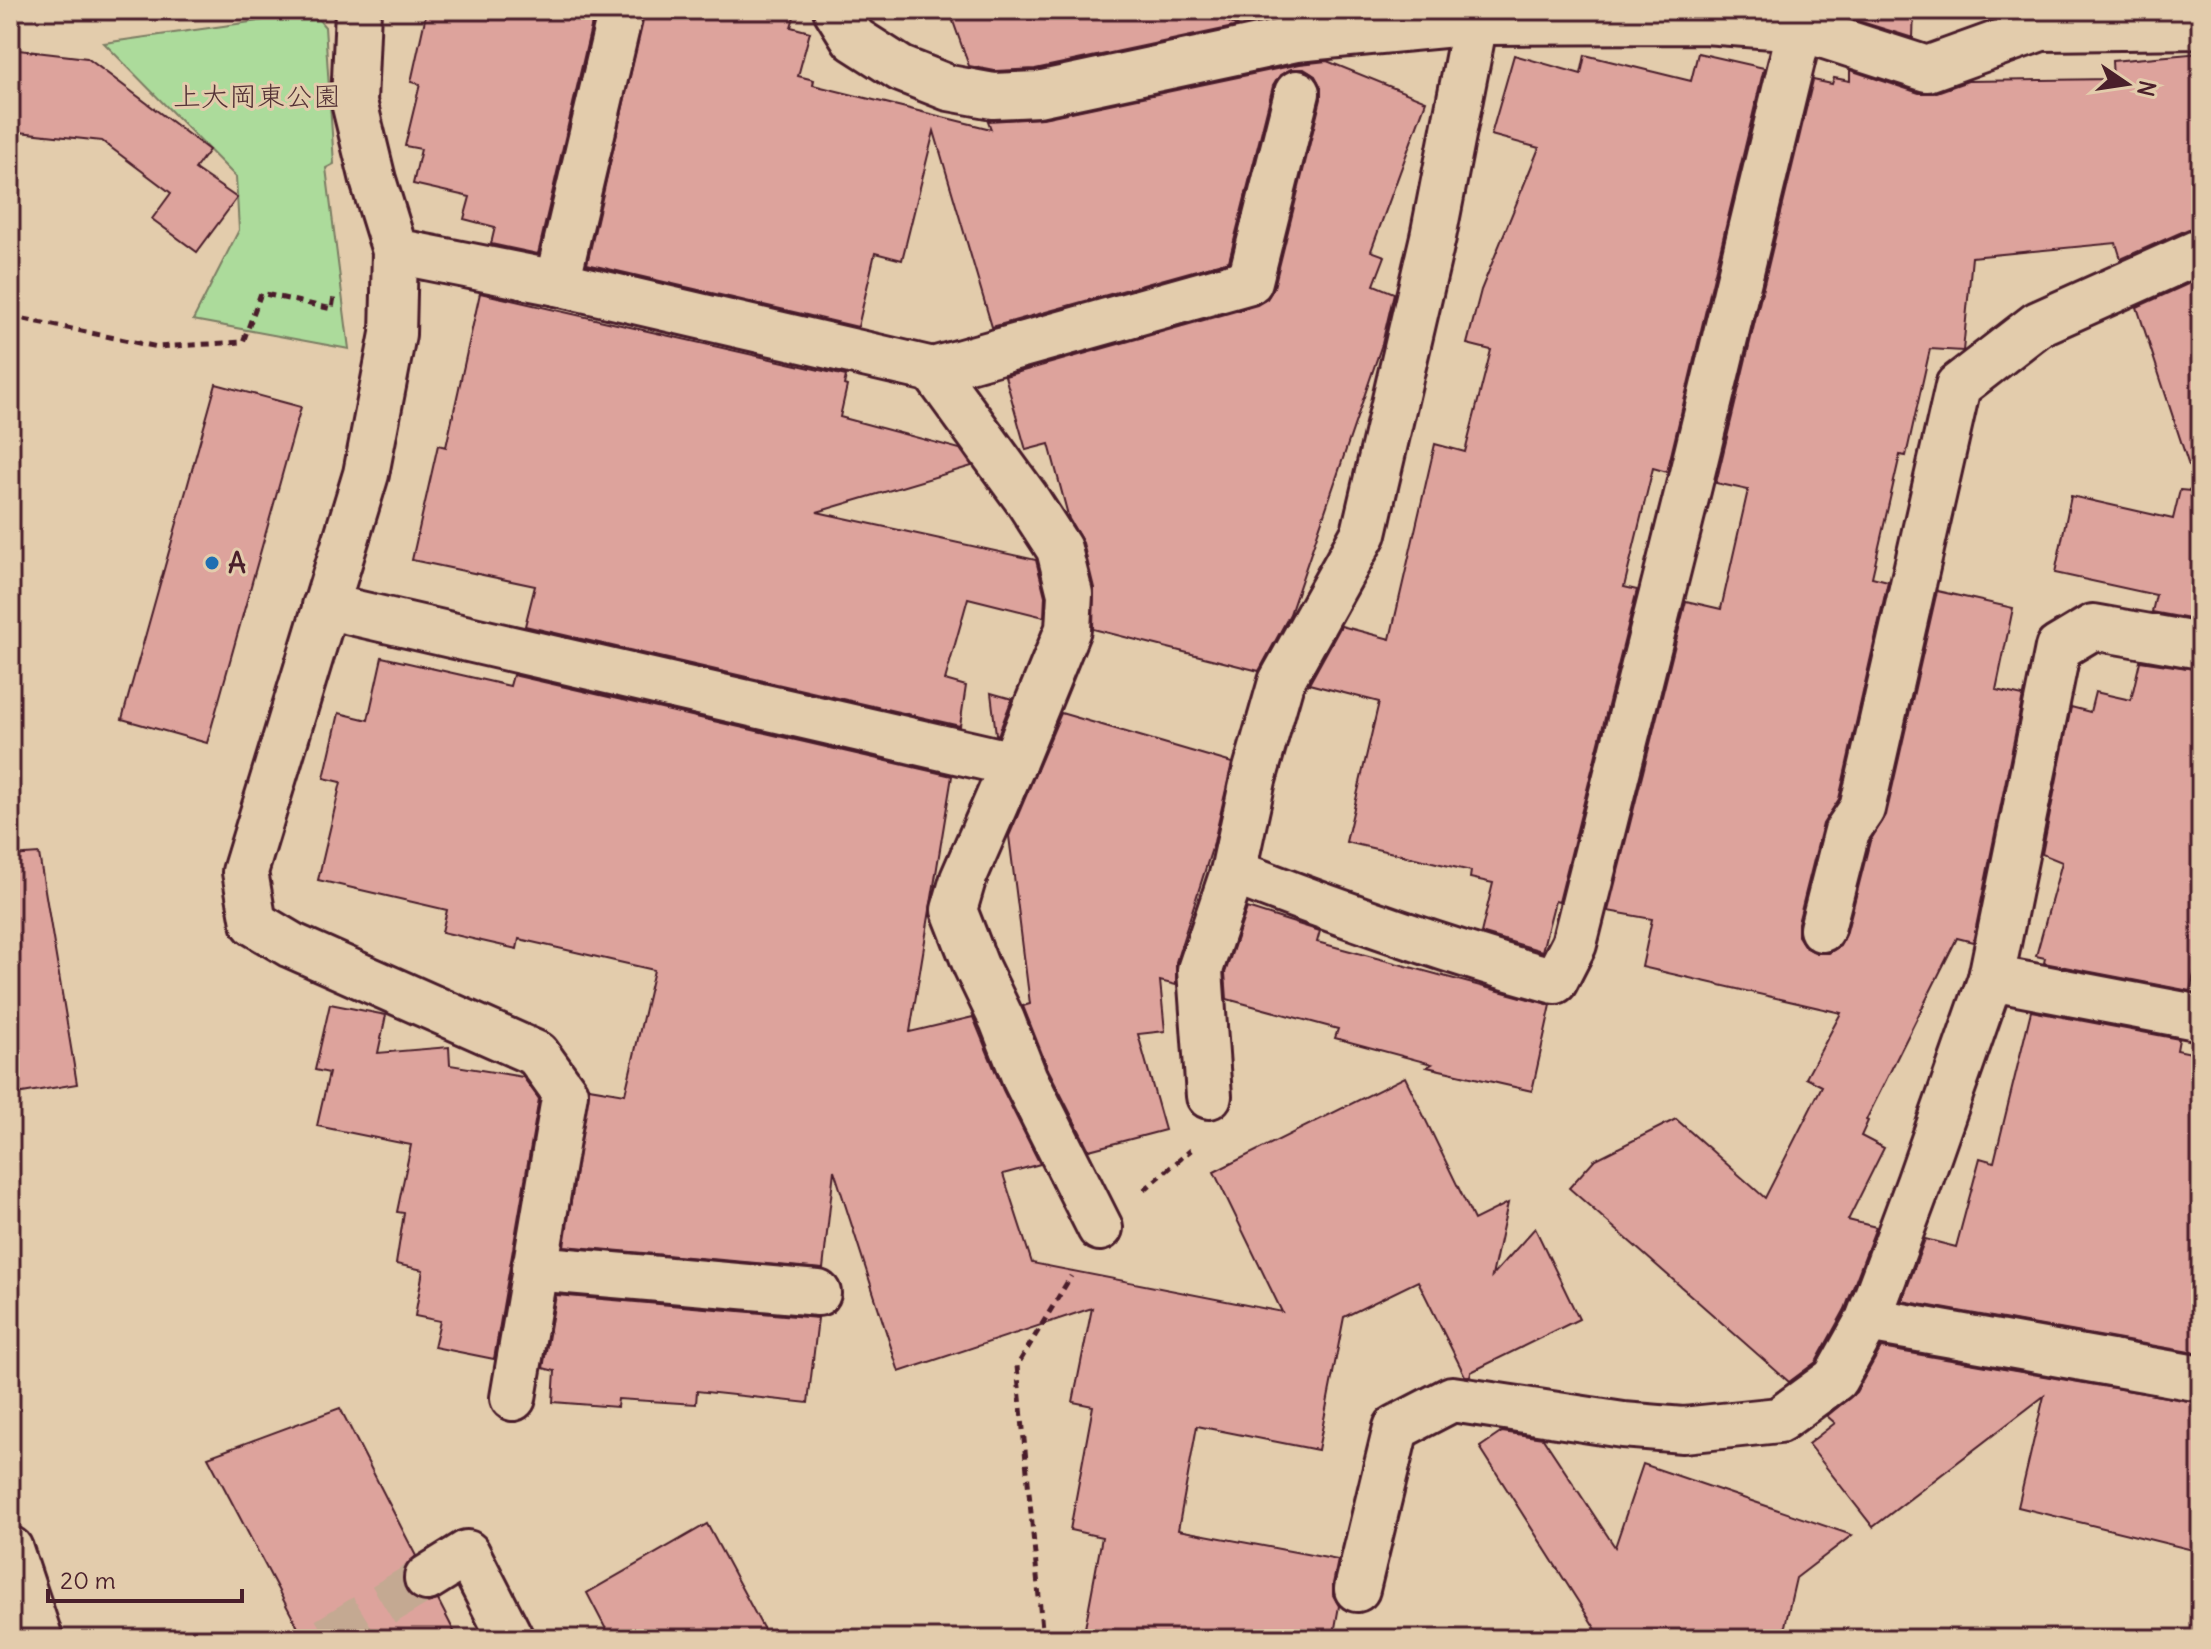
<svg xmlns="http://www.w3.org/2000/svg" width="2211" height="1649" viewBox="0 0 2211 1649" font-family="Delius,'Klee One',sans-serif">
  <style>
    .green { fill: #acdb9b; stroke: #7b7d63; stroke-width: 2 }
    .building { fill: #dda39c; stroke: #4a1f2b; stroke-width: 2 }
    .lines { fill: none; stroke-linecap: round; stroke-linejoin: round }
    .minor-tunnel { stroke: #c4a992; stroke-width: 44; stroke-dasharray: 44 22; stroke-linecap: butt }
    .minor-casing { stroke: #4a1f2b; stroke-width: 50 }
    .path { stroke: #4a1f2b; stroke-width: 5; stroke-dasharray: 8 6; stroke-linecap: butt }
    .minor { stroke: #e3ccac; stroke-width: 44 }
    .poi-dot { fill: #1f6fb2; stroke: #e3ccac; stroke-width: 3 }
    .labels { text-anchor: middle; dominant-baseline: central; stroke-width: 6; stroke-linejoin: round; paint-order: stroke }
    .park-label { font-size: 28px; fill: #543236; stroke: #e3ccac }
    .poi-label { font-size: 28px; font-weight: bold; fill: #4a1f2b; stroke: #e3ccac; text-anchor: start }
  </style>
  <rect width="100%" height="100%" fill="#e3ccac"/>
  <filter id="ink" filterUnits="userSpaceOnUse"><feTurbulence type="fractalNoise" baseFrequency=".0125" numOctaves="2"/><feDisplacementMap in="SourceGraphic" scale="16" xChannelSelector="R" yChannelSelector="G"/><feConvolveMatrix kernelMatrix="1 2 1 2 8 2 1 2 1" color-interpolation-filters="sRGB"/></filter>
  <g filter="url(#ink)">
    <!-- green -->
    <polygon class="green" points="313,13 325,27 334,164 326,168 349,349 193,320 239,230 236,177 104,43"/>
    <!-- building -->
    <g class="building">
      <polygon points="427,10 595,10 538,254 491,244 495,227 464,219 470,197 413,184 421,149 405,146 420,84 411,82"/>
      <polygon points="645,10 796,10 791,27 810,32 798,76 814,80 813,85 991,129 988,121 1043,118 1300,64 1327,61 1426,101 1371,251 1385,256 1374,285 1394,293 1382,344 1290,614 1259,671 1093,629 1094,588 1083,543 1069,519 1049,444 1026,450 1005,376 1257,305 1267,299 1274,287 1321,99 1321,87 1315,76 1304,69 1291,69 1280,75 1273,86 1229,261 992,327 934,131 902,260 875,253 858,327 587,264"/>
      <polygon points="949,10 1199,10 1238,26 1035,69 995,71 969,66"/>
      <polygon points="1853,10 1914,10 1913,38 1852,19"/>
      <polygon points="10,49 87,58 209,150 195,169 237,198 197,252 152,219 171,193 102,141 10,131"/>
      <polygon points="1698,53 1764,68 1667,472 1653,468 1624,587 1637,590 1559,902 1555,901 1542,951 1481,933 1493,883 1470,878 1471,871 1346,842 1379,702 1309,684 1341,626 1390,639 1435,444 1465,452 1491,350 1467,344 1481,290 1539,148 1491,135 1514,55 1581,74 1585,55 1691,81"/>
      <polygon points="2201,53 2201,226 2191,228 2121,259 2116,243 1972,257 1963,351 1930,349 1906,456 1900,455 1872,577 1888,581 1839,799 1823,824 1798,923 1798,936 1805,947 1817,953 1829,953 1840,946 1846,935 1870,841 1886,815 1937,591 2013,608 1996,690 2023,696 1973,942 1957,938 1866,1120 1868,1121 1861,1136 1884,1148 1848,1220 1876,1227 1845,1309 1816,1362 1789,1382 1569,1188 1594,1160 1676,1119 1765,1198 1822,1086 1806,1078 1841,1013 1642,967 1652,919 1608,911 1686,601 1721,609 1748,490 1716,483 1813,80 1832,84 1834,78 1850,81 1850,70 1919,93 1934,93 1968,81 2113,79 2112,61"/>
      <polygon points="2201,278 2201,470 2191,472 2137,307"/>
      <polygon points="480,293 846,376 844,385 847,386 840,417 960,449 972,466 817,512 1036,560 1045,596 1044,617 968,598 945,680 966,686 960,726 525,626 535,586 412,560 438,445 446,447"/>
      <polygon points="216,384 301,407 207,743 122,719"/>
      <polygon points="2180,490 2201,492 2201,621 2152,612 2156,595 2055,573 2071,496 2173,519"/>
      <polygon points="382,657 510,686 513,675 952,776 910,1032 973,1017 1003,1090 1040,1164 1003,1174 1032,1263 1282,1312 1214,1172 1405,1077 1474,1220 1508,1203 1492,1276 1535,1228 1579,1319 1471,1372 1470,1376 1465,1376 1418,1281 1344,1317 1318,1450 1197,1426 1178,1530 1338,1560 1333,1584 1333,1595 1339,1606 1333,1639 1083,1639 1102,1537 1070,1530 1093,1406 1073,1402 1092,1308 899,1372 834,1170 823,1269 564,1246 589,1088 625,1094 654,970 519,939 517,949 442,932 447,910 318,880 341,782 324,778 339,713 368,720"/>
      <polygon points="2140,661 2201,670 2201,945 2190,991 2044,963 2045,958 2036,956 2062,862 2042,854 2071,707 2090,712 2095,692 2131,700"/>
      <polygon points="991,693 1012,699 998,735 996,734"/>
      <polygon points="1061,713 1232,763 1214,842 1176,962 1176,985 1160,981 1165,1031 1138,1034 1165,1130 1089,1150 1048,1069 1023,1006 1030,1004 1009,836"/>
      <polygon points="39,854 77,1084 10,1095 10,856"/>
      <polygon points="1247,908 1320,931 1317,942 1551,1005 1532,1091 1427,1067 1432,1064 1335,1038 1338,1029 1227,999 1225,973"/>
      <polygon points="330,1004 386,1015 378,1053 449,1047 450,1065 523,1077 539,1099 494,1359 434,1347 440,1321 415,1316 423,1270 396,1264 404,1213 397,1212 411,1145 317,1126 329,1073 315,1070"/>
      <polygon points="2031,1011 2179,1039 2177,1050 2201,1055 2201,1354 1902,1301 1925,1239 1956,1247 1980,1158 1994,1162"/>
      <polygon points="556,1295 818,1318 808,1403 697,1391 696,1404 618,1399 617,1407 553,1402 555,1371 543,1368"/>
      <polygon points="1881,1348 2201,1403 2201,1552 2018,1507 2044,1396 1873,1527 1808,1444 1835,1423 1827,1416 1856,1392"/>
      <polygon points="340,1408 416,1556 405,1567 402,1580 405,1591 416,1600 427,1603 438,1600 458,1639 304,1639 208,1457"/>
      <polygon points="1502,1432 1543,1438 1615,1547 1643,1464 1852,1535 1796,1578 1782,1639 1602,1639 1480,1447"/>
      <polygon points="707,1524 769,1639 611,1639 587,1593"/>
    </g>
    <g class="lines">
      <!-- minor-tunnel -->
      <polyline class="minor-tunnel" points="327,1639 427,1578"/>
      <defs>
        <g id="minor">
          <polyline points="358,10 354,102 373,180 395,251 393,334 366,474 245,872 254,923 291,945 537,1054 565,1093 513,1398"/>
          <polyline points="836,10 854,39 901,69 949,88 993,96 1038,94 1296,39 1475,22 1704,21 1800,28 1927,69 2041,28 2201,26"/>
          <path d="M 1475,22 L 1433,237 L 1364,533 L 1281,682 L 1253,780 L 1233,872 C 1339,913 1445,951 1555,981 L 1574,944 L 1690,482 L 1800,28"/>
          <polyline points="395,251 557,283 933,370 1250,281 1297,93"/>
          <polyline points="557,283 621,10"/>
          <polyline points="933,370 1026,498 1059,549 1070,594 1068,629 1013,764 963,879 954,910 976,966 1002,1020 1025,1079 1100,1228"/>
          <polyline points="325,606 1013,764"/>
          <polyline points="1822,929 1847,831 1862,809 1958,386 2038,324 2201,251"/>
          <polyline points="1991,978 2201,1018"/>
          <polyline points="1209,1096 1200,970 1233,872"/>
          <polyline points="534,1268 818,1293"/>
          <polyline points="1868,1320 2201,1379"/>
          <polyline points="10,1549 40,1639"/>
          <polyline points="427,1578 467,1553 511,1639"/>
          <polyline points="1357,1589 1396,1428 1452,1399 1623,1425 1683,1430 1779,1420 1835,1379 1868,1320 1919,1183 1991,978 2058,648 2093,627 2201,646"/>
        </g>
      </defs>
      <!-- minor casing -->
      <use href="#minor" class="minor-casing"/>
      <!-- path -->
      <g class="path">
        <polyline points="10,316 158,347 243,342 261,293 332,309 334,296"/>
        <polyline points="1144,1190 1191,1150"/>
        <polyline points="1043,1639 1017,1366 1071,1276"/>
      </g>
      <!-- minor -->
      <use href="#minor" class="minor"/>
    </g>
  </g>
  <!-- markers -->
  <circle class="poi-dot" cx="212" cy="563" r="8"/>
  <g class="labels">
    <!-- park labels -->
    <g class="park-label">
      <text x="257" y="96">上大岡東公園</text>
    </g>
    <!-- poi labels -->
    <g class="poi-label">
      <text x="228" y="563">A</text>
    </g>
  </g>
  <!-- margin -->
  <rect width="2211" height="1649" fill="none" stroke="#e3ccac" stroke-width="40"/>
  <rect x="20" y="20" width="2171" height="1609" fill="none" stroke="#4a1f2b" stroke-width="3" filter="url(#ink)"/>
  <!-- north arrow -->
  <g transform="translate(2127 84) rotate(103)" stroke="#e3ccac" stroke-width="6" paint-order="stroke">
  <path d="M0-6L14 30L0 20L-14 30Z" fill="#4a1f2b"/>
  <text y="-12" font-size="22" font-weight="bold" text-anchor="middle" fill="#4a1f2b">N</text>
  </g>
  <!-- scale -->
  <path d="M48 1589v12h194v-12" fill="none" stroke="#4a1f2b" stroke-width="4"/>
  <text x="60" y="1589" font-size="24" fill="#4a1f2b" stroke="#e3ccac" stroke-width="6" paint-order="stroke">20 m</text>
</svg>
